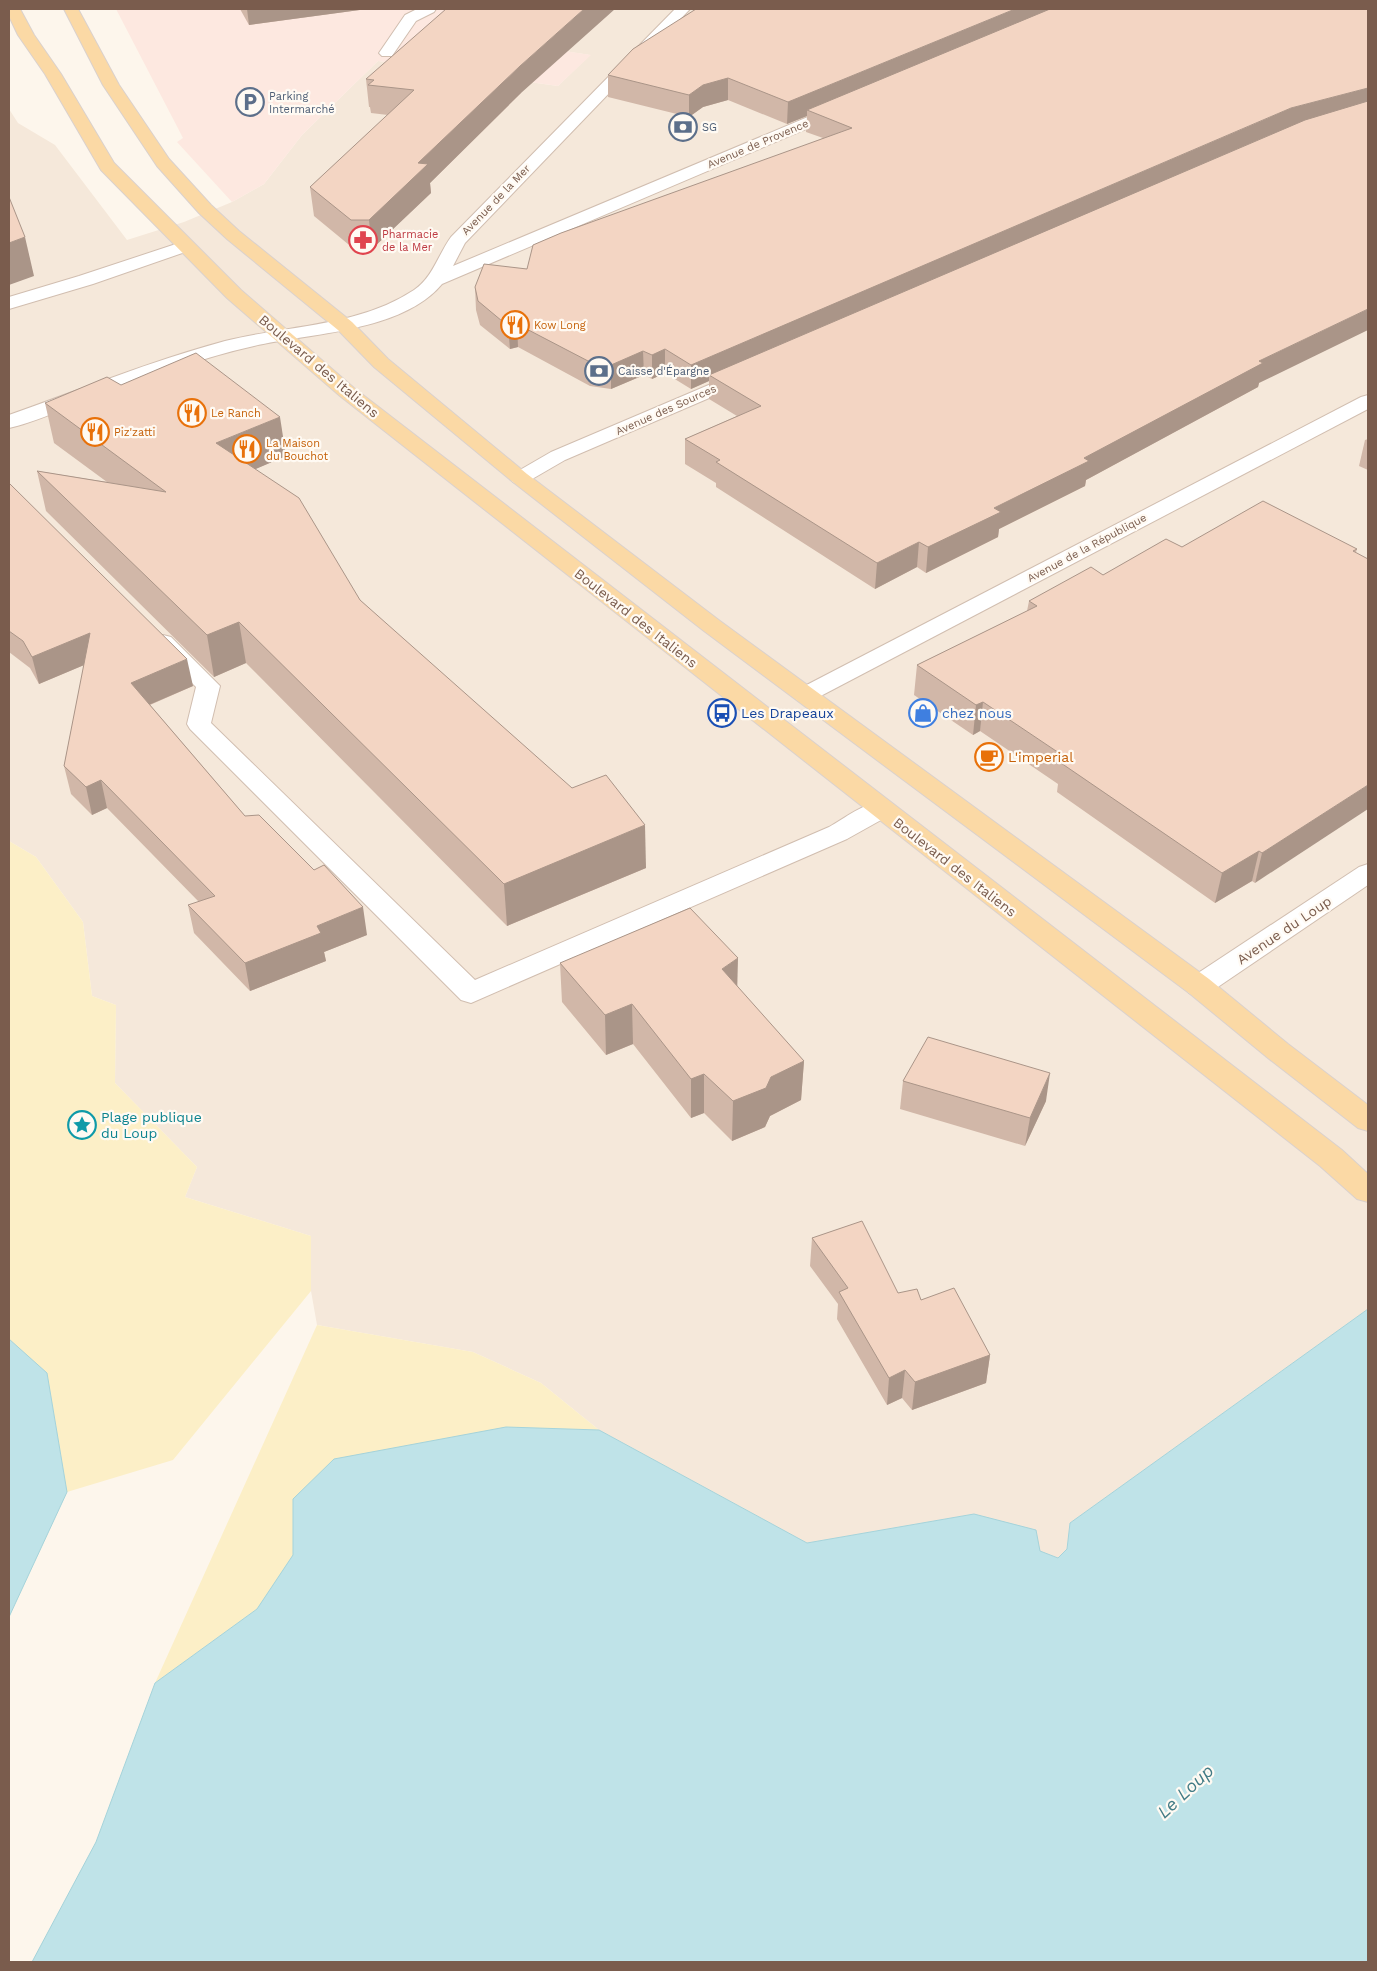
<svg xmlns="http://www.w3.org/2000/svg" width="1377" height="1971" viewBox="0 0 1377 1971" font-family="'Work Sans',sans-serif">
  <style>
    .residential { fill: #f5e8da }
    .commercial { fill: #fde8e0 }
    .sand { fill: #fcefc7 }
    .water { fill: #bfe3e8; stroke: #a5d3da }
    .lines { fill: none; stroke-linecap: round; stroke-linejoin: round }
    .service-casing { stroke: #d1beb0; stroke-width: 2 }
    .minor-casing { stroke: #d1beb0; stroke-width: 2 }
    .primary-casing { stroke: #dad1cd; stroke-width: 2 }
    .service { fill: #fff; fill-rule: evenodd }
    .minor { fill: #fff; fill-rule: evenodd }
    .primary { fill: #fbd9a5; fill-rule: evenodd }
    .wall { fill: #d1b7a8 }
    .shaded-wall { fill: #aa9588 }
    .building { fill: #f3d5c3; stroke: #aa9588 }
    .labels { text-anchor: middle; dominant-baseline: central; stroke-width: 4.5; stroke-linejoin: round; paint-order: stroke }
    .far-service-label { font-size: 11px; fill: #4e5e75; stroke: #fffaf3; text-anchor: start }
    .far-street-label { font-size: 11px; fill: #7a5c4d; stroke: #fffaf3 }
    .far-health-label { font-size: 11px; fill: #be3a42; stroke: #fffaf3; text-anchor: start }
    .far-food-label { font-size: 11px; fill: #c56008; stroke: #fffaf3; text-anchor: start }
    .street-label { font-size: 14px; fill: #7a5c4d; stroke: #fffaf3 }
    .transit-label { font-size: 14px; fill: #164399; stroke: #fffaf3; text-anchor: start }
    .shop-label { font-size: 14px; fill: #366cbe; stroke: #fffaf3; text-anchor: start }
    .food-label { font-size: 14px; fill: #c56008; stroke: #fffaf3; text-anchor: start }
    .culture-label { font-size: 14px; fill: #0d838f; stroke: #fffaf3; text-anchor: start }
    .near-water-label { font-size: 18px; font-style: italic; fill: #437c86; stroke: #fffaf3 }
  </style>
  <rect width="100%" height="100%" fill="#fdf6ec"/>
  <!-- residential -->
  <polygon class="residential" points="477,9 1368,9 1368,1309 1070,1523 1067,1549 1058,1558 1040,1552 974,1514 807,1543 599,1430 541,1383 473,1352 317,1325 311,1291 311,1236 185,1197 197,1167 115,1083 116,1005 92,996 83,922 36,857 9,841 9,109 18,123 55,145 127,240 184,222 232,202 264,184 302,135 378,61 558,86 590,55 438,32"/>
  <!-- commercial -->
  <polygon class="commercial" points="116,9 477,9 439,32 591,55 558,86 378,61 302,135 264,184 232,202 177,142 183,138"/>
  <!-- sand -->
  <g class="sand">
    <polygon points="9,841 36,857 83,922 92,996 116,1005 115,1083 197,1167 185,1197 311,1236 311,1291 173,1460 67,1492 47,1373 9,1339"/>
    <polygon points="317,1325 473,1352 541,1383 599,1430 506,1427 293,1499 293,1555 257,1609 155,1683"/>
  </g>
  <!-- water -->
  <g class="water">
    <polygon points="1368,1309 1368,1962 32,1962 96,1842 155,1683 257,1609 293,1555 293,1499 334,1459 506,1427 599,1430 807,1543 974,1514 1036,1530 1040,1551 1058,1558 1067,1549 1070,1523"/>
    <polygon points="9,1339 47,1373 67,1492 9,1617"/>
  </g>
  <g class="lines">
    <defs>
      <g id="service">
        <polygon points="417,9 436,9 434,12 416,21 392,56 382,56 379,53 405,15"/>
        <polygon points="185,241 191,242 194,246 191,250 93,284 9,309 9,297 79,276"/>
        <path d="M 163,635 L 171,637 L 220,686 L 211,723 L 475,980 L 829,827 C 847,817 869,798 890,803 L 894,809 L 890,815 L 847,839 L 471,1003 L 461,1000 L 190,729 L 187,724 L 196,687 L 151,642 L 155,637 Z"/>
      </g>
      <g id="minor">
        <path d="M 675,9 L 690,9 L 465,243 L 453,266 L 834,106 L 846,106 L 848,109 L 846,112 L 442,284 C 402,332 310,333 254,346 C 195,359 137,382 80,403 C 57,411 33,423 9,428 L 9,415 C 80,390 151,361 225,341 C 288,325 358,327 414,290 C 433,277 438,255 451,237 Z"/>
        <polygon points="744,370 751,372 754,376 751,380 565,460 527,482 520,484 513,482 510,478 513,474 551,452"/>
        <polygon points="1368,395 1368,409 813,700 805,702 797,700 793,695 797,690 1361,397"/>
        <polygon points="1368,864 1368,885 1209,993 1199,996 1189,993 1185,986 1189,979 1359,867"/>
      </g>
      <g id="primary">
        <polygon points="9,9 20,9 34,35 61,74 114,163 241,290 354,388 1342,1150 1368,1174 1368,1202 1357,1199 1320,1166 340,396 227,298 101,170 45,74 18,35 9,16"/>
        <polygon points="64,9 78,9 119,85 169,159 211,205 239,231 352,322 388,359 527,474 720,621 1209,979 1288,1044 1368,1105 1368,1131 1358,1128 1268,1058 1189,993 704,631 513,482 374,367 338,330 227,239 199,213 157,166 103,85"/>
      </g>
    </defs>
    <!-- service casing -->
    <use href="#service" class="service-casing"/>
    <!-- minor casing -->
    <use href="#minor" class="minor-casing"/>
    <!-- primary casing -->
    <use href="#primary" class="primary-casing"/>
    <!-- service -->
    <use href="#service" class="service"/>
    <!-- minor -->
    <use href="#minor" class="minor"/>
    <!-- primary -->
    <use href="#primary" class="primary"/>
  </g>
  <!-- wall -->
  <g class="wall">
    <polygon points="240,9 367,9 249,25"/>
    <polygon points="696,9 1259,383 1258,387 1086,480 1085,486 999,529 998,537 926,573 917,567 875,589 716,487 716,483 685,464 685,439 737,416 709,399 709,381 691,389 665,373 652,379 644,375 611,389 590,386 518,347 510,349 480,325 476,310 475,287 527,269 823,138 806,132 807,116 787,124 728,100 703,107 689,117 608,97 608,75"/>
    <polygon points="366,79 521,93 430,183 431,193 372,249 354,249 314,216 310,187 388,115 371,113 370,107 369,107"/>
    <polygon points="45,403 286,456 255,469 360,600 646,868 507,926 246,663 214,677 46,511 37,471 107,482 54,443"/>
    <polygon points="1368,439 1368,470 1359,466 1365,440"/>
    <polygon points="9,483 193,686 150,705 245,816 367,935 324,952 326,961 250,991 194,933 188,905 199,902 107,808 92,815 71,794 64,766 84,665 39,684 30,668 9,652"/>
    <polygon points="1357,549 1255,883 1252,881 1215,903 1057,792 1058,784 980,731 973,735 914,695 917,665 1027,611 1029,601 1103,575"/>
    <polygon points="560,963 737,987 804,1061 801,1100 770,1116 765,1127 732,1141 704,1113 691,1118 633,1044 606,1055 562,1002"/>
    <polygon points="903,1081 1046,1101 1025,1146 900,1109"/>
    <polygon points="812,1238 898,1293 921,1300 990,1355 986,1383 912,1410 902,1398 887,1405 837,1319 838,1304 810,1266"/>
  </g>
  <!-- shaded-wall -->
  <g class="shaded-wall">
    <polygon points="247,9 367,9 249,25"/>
    <polygon points="584,9 615,9 521,93 430,183 431,193 372,249 369,220 418,163 520,66"/>
    <polygon points="1015,9 1063,9 807,110 807,116 787,124 788,102"/>
    <polygon points="728,78 728,100 703,107 689,117 689,95 703,85"/>
    <polygon points="1368,88 1368,109 709,375 709,381 691,389 691,365 1291,108"/>
    <polygon points="25,237 34,276 9,285 9,243"/>
    <polygon points="1368,309 1368,330 1259,383 1258,387 1086,480 1085,486 999,529 998,537 926,573 928,547 994,508 1259,361"/>
    <polygon points="517,324 518,347 510,349 508,326"/>
    <polygon points="665,349 665,373 652,379 652,355"/>
    <polygon points="643,351 644,375 611,389 611,365"/>
    <polygon points="280,417 286,456 223,483 216,443"/>
    <polygon points="919,542 917,567 875,589 877,563"/>
    <polygon points="239,622 246,663 214,677 207,635"/>
    <polygon points="90,633 96,660 39,684 32,657"/>
    <polygon points="187,659 193,686 137,710 131,683"/>
    <polygon points="983,702 980,731 973,735 976,705"/>
    <polygon points="101,780 107,808 92,815 86,787"/>
    <polygon points="1368,785 1368,809 1255,883 1262,853"/>
    <polygon points="645,825 646,868 507,926 504,884"/>
    <polygon points="1259,851 1252,881 1215,903 1222,873"/>
    <polygon points="363,907 367,935 324,952 326,961 250,991 245,963 317,926"/>
    <polygon points="738,958 737,997 722,969"/>
    <polygon points="632,1004 633,1044 606,1055 605,1015"/>
    <polygon points="804,1061 801,1100 770,1116 765,1127 732,1141 733,1101 771,1077"/>
    <polygon points="1050,1073 1046,1101 1025,1146 1030,1118"/>
    <polygon points="704,1074 704,1113 691,1118 691,1079"/>
    <polygon points="990,1355 986,1383 912,1410 915,1382"/>
    <polygon points="905,1370 902,1398 887,1405 889,1378"/>
  </g>
  <!-- building -->
  <g class="building">
    <polygon points="446,9 584,9 520,66 418,163 428,164 369,220 351,220 310,187 414,90 368,85 374,80 366,79"/>
    <polygon points="696,9 1015,9 788,102 728,78 703,85 689,95 608,75 633,49"/>
    <polygon points="1050,9 1368,9 1368,88 1291,108 691,365 665,349 652,355 643,351 611,365 590,362 517,324 508,326 478,301 475,287 484,264 527,269 533,245 561,233 852,128 807,110"/>
    <polygon points="1368,101 1368,309 1259,361 1263,363 1084,458 1089,461 994,508 1001,512 928,547 919,542 877,563 716,462 720,460 685,439 761,406 709,375 1305,120"/>
    <polygon points="9,197 25,237 9,243"/>
    <polygon points="196,353 280,417 216,443 299,498 360,600 572,788 606,775 645,825 504,884 239,622 207,635 37,471 166,492 45,403 107,377 121,385"/>
    <polygon points="9,483 187,659 131,683 245,816 259,815 314,870 324,865 363,907 317,926 321,933 245,963 188,905 215,896 101,780 86,787 64,766 90,633 32,657 23,641 9,631"/>
    <polygon points="1263,501 1357,549 1353,551 1368,559 1368,785 1262,853 1259,851 1222,873 1061,763 1068,759 983,702 976,705 917,665 1037,606 1029,601 1091,567 1103,575 1166,539 1182,547"/>
    <polygon points="690,908 738,958 722,969 804,1061 771,1077 766,1088 733,1101 704,1074 691,1079 632,1004 605,1015 560,963"/>
    <polygon points="928,1037 1050,1073 1030,1118 903,1081"/>
    <polygon points="862,1221 898,1293 917,1289 921,1300 954,1288 990,1355 915,1382 905,1370 889,1378 839,1292 848,1288 812,1238"/>
  </g>
  <!-- icons -->
  <defs>
    <symbol id="parking-ring" viewBox="-11 -11 22 22"><circle r="9.5" fill="#fffaf3" stroke="#5c6f8a" stroke-width="1.5"/><path d="M-3.5-5.5H1a3.5 3.5 0 0 1 0 7H-1V5.5H-3.5ZM-1-3.4V-.6H.8a1.4 1.4 0 0 0 0-2.8Z" fill="#5c6f8a"/></symbol>
    <symbol id="bank-ring" viewBox="-11 -11 22 22"><circle r="9.5" fill="#fffaf3" stroke="#5c6f8a" stroke-width="1.5"/><path d="M-6-4H6V4H-6ZM0-2.3a2.3 2.3 0 1 0 0 4.6a2.3 2.3 0 1 0 0-4.6Z" fill="#5c6f8a"/></symbol>
    <symbol id="pharmacy-ring" viewBox="-11 -11 22 22"><circle r="9.5" fill="#fffaf3" stroke="#e0444e" stroke-width="1.5"/><path d="M-2-6h4v4h4v4h-4v4h-4v-4h-4v-4h4Z" fill="#e0444e"/></symbol>
    <symbol id="restaurant-ring" viewBox="-11 -11 22 22"><circle r="9.5" fill="#fffaf3" stroke="#e8710a" stroke-width="1.5"/><path d="M-5-6h1v4h1v-4h1v4h1v-4h1v5L-1.5 .5V6h-2V.5L-5-1ZM5-6V6H3V1.5H1.5Q1.5-4 5-6Z" fill="#e8710a"/></symbol>
    <symbol id="bus-ring" viewBox="-11 -11 22 22"><circle r="9.5" fill="#fffaf3" stroke="#1a4fb4" stroke-width="1.5"/><path d="M-5-6H5V4H4V6H2V4H-2V6H-4V4H-5ZM-3.5-4V0h7V-4ZM-3.5 1.2v1.5H-2V1.2ZM2 1.2v1.5H3.5V1.2Z" fill="#1a4fb4"/></symbol>
    <symbol id="shop-ring" viewBox="-11 -11 22 22"><circle r="9.5" fill="#fffaf3" stroke="#3f7fe0" stroke-width="1.5"/><path d="M-5-2.5h2.3a2.7 3.5 0 0 1 5.4 0H5L5.5 6h-11ZM-1.5-2.5h3a1.5 2.3 0 0 0-3 0Z" fill="#3f7fe0"/></symbol>
    <symbol id="cafe-ring" viewBox="-11 -11 22 22"><circle r="9.5" fill="#fffaf3" stroke="#e8710a" stroke-width="1.5"/><path d="M-5.5-4.5H6V0H3Q3 3.5 0 3.5H-2.5Q-5.5 3.5-5.5 0ZM3-3.2v2h1.7v-2ZM-6 4.5H4V6H-6Z" fill="#e8710a"/></symbol>
    <symbol id="sight-ring" viewBox="-11 -11 22 22"><circle r="9.5" fill="#fffaf3" stroke="#0f9aa8" stroke-width="1.5"/><path d="M0-6L1.8-2.2L6-1.7L2.9 1.2L3.7 5.4L0 3.3L-3.7 5.4L-2.9 1.2L-6-1.7L-1.8-2.2Z" fill="#0f9aa8"/></symbol>
  </defs>
  <g fill-rule="evenodd">
    <use href="#parking-ring" x="234" y="86" width="32" height="32"/>
    <use href="#bank-ring" x="667" y="111" width="32" height="32"/>
    <use href="#pharmacy-ring" x="347" y="224" width="32" height="32"/>
    <use href="#restaurant-ring" x="499" y="309" width="32" height="32"/>
    <use href="#bank-ring" x="583" y="355" width="32" height="32"/>
    <use href="#restaurant-ring" x="176" y="397" width="32" height="32"/>
    <use href="#restaurant-ring" x="79" y="416" width="32" height="32"/>
    <use href="#restaurant-ring" x="231" y="433" width="32" height="32"/>
    <use href="#bus-ring" x="706" y="697" width="32" height="32"/>
    <use href="#shop-ring" x="907" y="697" width="32" height="32"/>
    <use href="#cafe-ring" x="973" y="741" width="32" height="32"/>
    <use href="#sight-ring" x="66" y="1109" width="32" height="32"/>
  </g>
  <g class="labels">
    <!-- far-service labels -->
    <g class="far-service-label">
      <text x="269" y="96">Parking<tspan x="269" dy="13">Intermarché</tspan></text>
      <text x="702" y="127">SG</text>
      <text x="618" y="371">Caisse d'Épargne</text>
    </g>
    <!-- far-street labels -->
    <g class="far-street-label">
      <text transform="translate(758 144) rotate(-23)">Avenue de Provence</text>
      <text transform="translate(496 200) rotate(-46)">Avenue de la Mer</text>
      <text transform="translate(666 410) rotate(-24)">Avenue des Sources</text>
      <text transform="translate(1087 548) rotate(-28)">Avenue de la République</text>
    </g>
    <!-- far-health labels -->
    <g class="far-health-label">
      <text x="382" y="234">Pharmacie<tspan x="382" dy="13">de la Mer</tspan></text>
    </g>
    <!-- far-food labels -->
    <g class="far-food-label">
      <text x="534" y="325">Kow Long</text>
      <text x="211" y="413">Le Ranch</text>
      <text x="114" y="432">Piz'zatti</text>
      <text x="266" y="443">La Maison<tspan x="266" dy="13">du Bouchot</tspan></text>
    </g>
    <!-- street labels -->
    <g class="street-label">
      <text transform="translate(319 366) rotate(40)">Boulevard des Italiens</text>
      <text transform="translate(636 618) rotate(38)">Boulevard des Italiens</text>
      <text transform="translate(955 867) rotate(38)">Boulevard des Italiens</text>
      <text transform="translate(1284 930) rotate(-34)">Avenue du Loup</text>
    </g>
    <!-- transit labels -->
    <g class="transit-label">
      <text x="741" y="713">Les Drapeaux</text>
    </g>
    <!-- shop labels -->
    <g class="shop-label">
      <text x="942" y="713">chez nous</text>
    </g>
    <!-- food labels -->
    <g class="food-label">
      <text x="1008" y="757">L'imperial</text>
    </g>
    <!-- culture labels -->
    <g class="culture-label">
      <text x="101" y="1117">Plage publique<tspan x="101" dy="16">du Loup</tspan></text>
    </g>
    <!-- near-water labels -->
    <g class="near-water-label">
      <text transform="translate(1185 1791) rotate(-43)">Le Loup</text>
    </g>
  </g>
  <!-- border -->
  <rect width="1377" height="1971" fill="none" stroke="#7a5c4d" stroke-width="20"/>
</svg>
